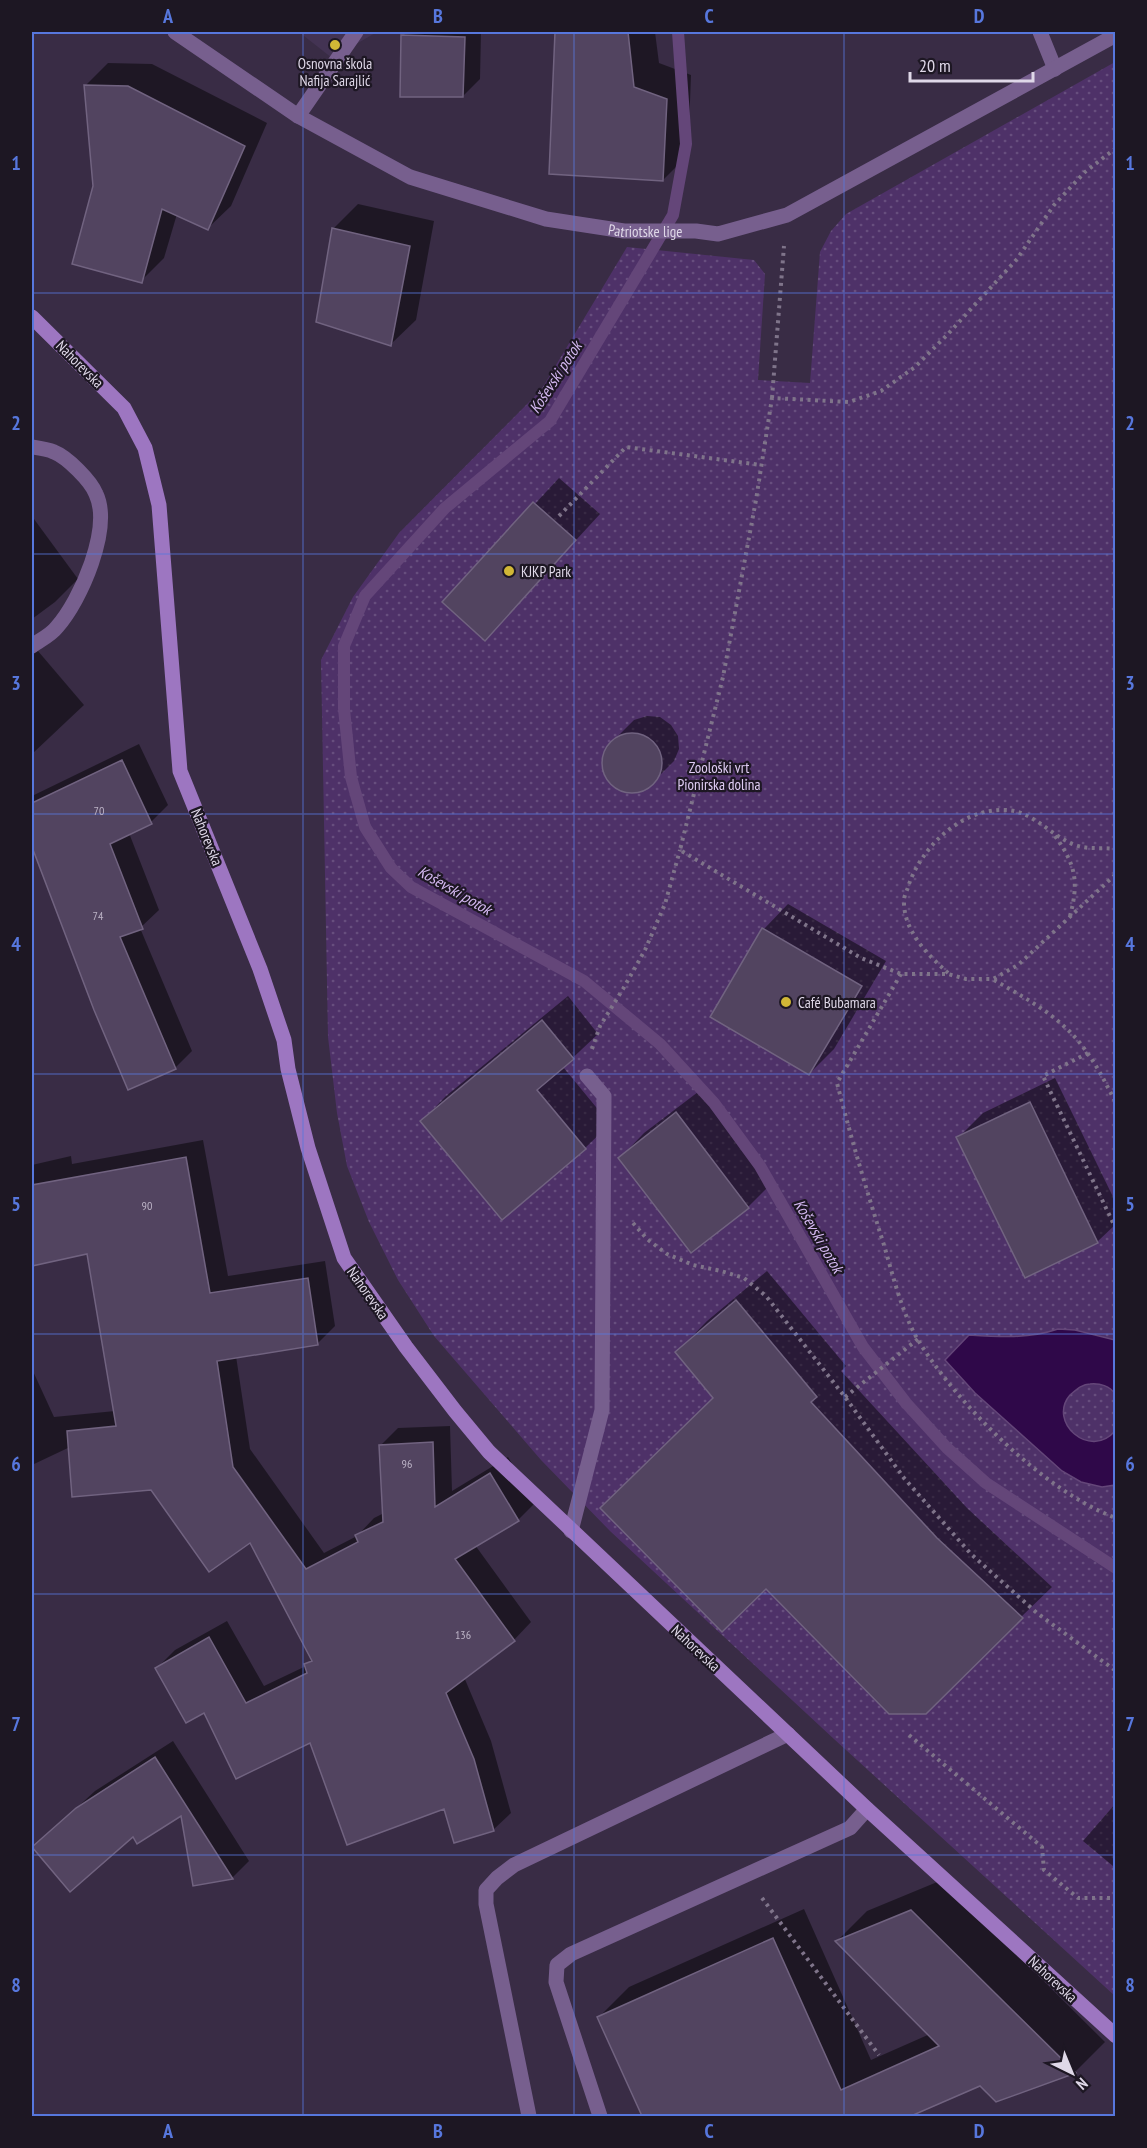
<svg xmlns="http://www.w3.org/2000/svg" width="1147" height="2148" viewBox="0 0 1147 2148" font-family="'PT Sans Narrow',sans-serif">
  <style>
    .built { fill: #433353 }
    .park { fill: url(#park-dots) }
    .water { fill: #2f0849; stroke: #644679; stroke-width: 1.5 }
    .shadow { fill: #0007 }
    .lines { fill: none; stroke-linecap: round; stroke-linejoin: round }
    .stream { stroke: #644679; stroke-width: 12 }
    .building { fill: #524460; stroke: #716380; stroke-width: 1.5 }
    .path { stroke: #7f748a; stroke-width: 4; stroke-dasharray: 3 4.5; stroke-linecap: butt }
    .lane { stroke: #775f8e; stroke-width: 15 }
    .street { stroke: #775f8e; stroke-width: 15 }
    .secondary { stroke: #9d76c1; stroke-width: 15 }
    .grid { fill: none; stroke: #5777dd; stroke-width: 1.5; stroke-opacity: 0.55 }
    .poi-dot { fill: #d1b736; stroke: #1d1723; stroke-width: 2 }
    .labels { text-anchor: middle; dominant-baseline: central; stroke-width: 4.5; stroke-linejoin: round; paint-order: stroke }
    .number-label { font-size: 12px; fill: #bcb3c6 }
    .poi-label { font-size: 15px; fill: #dfd8e8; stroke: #1d1723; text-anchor: start }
    .street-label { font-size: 15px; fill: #dfd8e8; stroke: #1d1723 }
    .park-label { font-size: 15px; fill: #e0cdf4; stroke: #1d1723 }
    .water-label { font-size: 16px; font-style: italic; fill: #d4b8f1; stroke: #1d1723 }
    .neatline { fill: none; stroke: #5777dd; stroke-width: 2 }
    .grid-label { font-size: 20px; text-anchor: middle; font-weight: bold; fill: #5777dd }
  </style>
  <defs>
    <pattern id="park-dots" width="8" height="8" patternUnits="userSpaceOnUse" patternTransform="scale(1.5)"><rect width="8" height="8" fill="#4e3168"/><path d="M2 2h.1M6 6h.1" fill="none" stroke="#674e7e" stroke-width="1.8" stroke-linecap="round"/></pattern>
  </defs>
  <rect width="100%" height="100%" fill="#392c45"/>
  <!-- built -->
  <polygon class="built" points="299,32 377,32 332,58"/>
  <!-- park -->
  <polygon class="park" points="1115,62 1115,1996 834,1739 610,1531 541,1460 434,1336 398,1280 369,1222 347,1166 337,1113 328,1037 321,660 353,597 399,533 541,390 627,247 754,260 765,274 758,380 810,383 820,252 831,231 846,214"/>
  <!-- water -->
  <path class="water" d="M 1058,1329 L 1075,1330 L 1115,1340 L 1115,1394 C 1110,1386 1100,1383 1090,1384 C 1082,1384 1076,1390 1070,1395 C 1047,1422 1090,1460 1115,1431 L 1115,1485 L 1102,1487 L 1081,1482 L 1062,1471 L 975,1393 L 945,1360 L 969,1335 C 999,1337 1029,1339 1058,1329 Z"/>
  <!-- shadow -->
  <g class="shadow">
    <polygon points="407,32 481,32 480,79 463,96 403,36"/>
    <polygon points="557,32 655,32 659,63 691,75 688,155 663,180 550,173"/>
    <polygon points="108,63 152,64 267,123 231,206 208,228 177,214 164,258 141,281 95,186 86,85"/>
    <polygon points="358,204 434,221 416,320 391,344 333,229"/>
    <polygon points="559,478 600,514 485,639 444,602"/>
    <polygon points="34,519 78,579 55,602 32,619 32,521"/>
    <polygon points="32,644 84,705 32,754"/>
    <polygon points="647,716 660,717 671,725 678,736 679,749 674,761 647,788 635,792 621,790 611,784 604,772 603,759 607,747 634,720"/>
    <polygon points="139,744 168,805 151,822 129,833 159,910 140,928 192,1051 175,1068 33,846 32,847 32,796"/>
    <polygon points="788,904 886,961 834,1049 809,1074 712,1017 764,929"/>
    <polygon points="568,996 598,1034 563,1067 610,1124 585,1148 502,1218 422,1121 446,1096"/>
    <polygon points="1055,1078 1116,1203 1116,1224 1098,1241 1025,1276 958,1138 983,1113"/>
    <polygon points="702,1089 773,1182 748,1207 691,1251 620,1158 644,1133"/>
    <polygon points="203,1140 228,1276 325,1261 335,1326 317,1344 236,1356 250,1449 324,1553 357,1536 374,1518 384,1513 381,1445 398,1428 450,1426 452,1491 508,1457 536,1502 518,1520 475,1545 531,1622 514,1640 464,1677 491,1741 511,1813 493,1830 311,1741 205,1711 157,1668 175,1650 227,1621 264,1686 306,1666 312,1658 250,1541 70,1447 32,1465 32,1369 54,1417 115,1411 89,1252 32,1265 32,1165 71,1156 72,1164"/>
    <polygon points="767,1271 846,1366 841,1371 967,1508 1052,1587 1021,1617 715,1397 677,1352 707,1321"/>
    <polygon points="173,1741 249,1861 233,1877 195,1884 182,1813 133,1835 34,1847 95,1791"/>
    <polygon points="1116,1803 1116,1863 1113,1866 1083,1841"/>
    <polygon points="942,1880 1105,2042 1075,2072 997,2101 980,2084 908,2116 643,2116 599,2017 629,1987 804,1909 871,2060 930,2034 837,1941 867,1911"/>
  </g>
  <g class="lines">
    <!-- stream -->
    <polyline class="stream" points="678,32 686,144 673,215 550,421 445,508 365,596 344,646 344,709 351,777 365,827 391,868 411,887 584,981 660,1044 714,1103 760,1166 863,1347 906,1403 947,1448 986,1483 1116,1568"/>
  </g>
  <!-- building -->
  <g class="building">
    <polygon points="555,32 628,32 634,87 667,99 663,181 549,174"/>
    <polygon points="401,35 465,37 463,97 400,97"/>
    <polygon points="84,85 128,86 245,146 208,230 162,209 142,283 72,264 93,186"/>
    <polygon points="332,228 410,246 391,346 316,322"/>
    <polygon points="533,502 576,540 485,641 442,602"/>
    <circle cx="632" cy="763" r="30"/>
    <polygon points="122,760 152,824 110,844 143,929 120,937 176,1069 128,1090 94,1010 32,847 32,803"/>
    <polygon points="762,928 862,986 809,1075 710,1017"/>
    <polygon points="542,1020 574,1059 537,1090 586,1149 502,1220 420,1121"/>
    <polygon points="1030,1102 1098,1243 1025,1278 956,1137"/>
    <polygon points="676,1112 749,1208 691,1253 618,1158"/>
    <polygon points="186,1157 210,1293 308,1278 318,1345 217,1361 233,1467 306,1569 358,1542 355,1535 383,1522 379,1445 433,1442 435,1507 490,1473 519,1521 455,1559 515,1641 446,1693 474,1759 494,1831 454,1843 444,1809 347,1845 310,1743 236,1779 204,1713 186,1723 155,1668 209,1637 246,1703 307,1673 304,1664 312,1661 250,1543 209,1572 151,1490 72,1497 67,1431 116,1426 87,1254 32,1266 32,1185"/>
    <polygon points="736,1300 817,1397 811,1402 937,1538 1023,1618 926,1714 889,1714 766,1589 722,1632 600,1508 713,1398 675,1352"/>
    <polygon points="155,1757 233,1879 193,1886 181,1816 137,1844 133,1837 70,1892 32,1847 76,1808"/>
    <polygon points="911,1910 1076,2073 996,2102 980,2086 911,2116 642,2116 597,2017 773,1938 841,2090 939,2046 835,1941"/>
  </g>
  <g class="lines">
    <!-- path -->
    <g class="path">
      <polyline points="1116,148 1085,172 1054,205 1017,259 948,334 915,367 881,391 849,402 772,398 756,500 723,677 680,850 861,958 901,974 948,974 966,979 993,979 1018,965 1116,874"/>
      <polyline points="772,398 784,246"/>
      <polyline points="559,516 626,447 761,465"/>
      <path d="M 1055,836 C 1076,865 1079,882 1070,916"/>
      <path d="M 948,973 C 928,955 903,931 904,900 C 904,896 907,891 908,887 C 921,847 961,808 1006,810 C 1033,811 1051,836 1075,845 C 1089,850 1101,847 1116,849"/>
      <path d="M 901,974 L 837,1083 C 851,1138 867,1192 884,1245 C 893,1276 902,1313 918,1340 C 957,1404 1045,1492 1116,1518"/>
      <path d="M 994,980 C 1029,1000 1065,1019 1088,1054 C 1099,1069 1107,1086 1116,1103"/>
      <polyline points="592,1049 600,1026 623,989 645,950 665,904 680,850"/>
      <polyline points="1088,1053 1043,1076 1116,1229"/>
      <polyline points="633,1223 647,1239 667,1254 693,1265 721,1271 744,1278 766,1296 845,1397 904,1478 971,1554 1037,1613 1116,1671"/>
      <polyline points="845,1397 918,1339"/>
      <polyline points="909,1735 1042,1847 1044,1870 1078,1898 1116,1898"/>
      <polyline points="762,1898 879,2055"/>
    </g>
    <!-- lane -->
    <g class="lane">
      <polyline points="1040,32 1055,69"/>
      <polyline points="298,116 356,32"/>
      <polyline points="571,1531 602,1410 604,1096 587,1076"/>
      <polyline points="529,2116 486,1904 486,1890 497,1878 514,1865 788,1734"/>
      <polyline points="600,2116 556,1982 557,1965 571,1954 850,1828 867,1809"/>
    </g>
    <!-- street -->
    <g class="street">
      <path id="s1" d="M 175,32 L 298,116 L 410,177 L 546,219 L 624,231 L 696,231 L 718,234 L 787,215 L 1116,35"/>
      <path d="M 32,447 C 39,448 47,449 54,452 C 67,457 91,481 96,494 C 112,528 81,600 57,627 C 51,635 40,640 32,646"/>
    </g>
    <!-- secondary -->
    <polyline class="secondary" points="32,317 124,408 145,448 159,505 180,771 260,969 284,1040 288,1069 308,1148 344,1258 406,1347 455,1411 489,1452 867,1809 1116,2036"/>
  </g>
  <!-- grid -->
  <path class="grid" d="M 303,32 L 303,2116M 574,32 L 574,2116M 844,32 L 844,2116M 32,293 L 1116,293M 32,554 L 1116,554M 32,814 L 1116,814M 32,1074 L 1116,1074M 32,1334 L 1116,1334M 32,1594 L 1116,1594M 32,1855 L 1116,1855"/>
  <!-- markers -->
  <g class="poi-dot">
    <circle cx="335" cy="45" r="6"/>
    <circle cx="509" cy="571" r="6"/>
    <circle cx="786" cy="1002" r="6"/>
  </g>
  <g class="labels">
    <!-- number labels -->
    <g class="number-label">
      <text x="99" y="810">70</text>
      <text x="98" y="915">74</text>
      <text x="147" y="1205">90</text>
      <text x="407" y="1463">96</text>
      <text x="463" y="1634">136</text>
    </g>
    <!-- poi labels -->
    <g class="poi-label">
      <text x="335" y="63" text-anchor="middle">Osnovna škola<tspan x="335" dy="17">Nafija Sarajlić</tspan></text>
      <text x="521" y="571">KJKP Park</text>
      <text x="798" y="1002">Café Bubamara</text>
    </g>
    <!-- street labels -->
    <g class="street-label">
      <text stroke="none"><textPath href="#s1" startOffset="519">Patriotske lige</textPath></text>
      <text transform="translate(80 364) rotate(45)">Nahorevska</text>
      <text transform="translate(207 837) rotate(68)">Nahorevska</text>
      <text transform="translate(368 1293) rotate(55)">Nahorevska</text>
      <text transform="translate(696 1648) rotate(43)">Nahorevska</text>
      <text transform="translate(1053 1979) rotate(43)">Nahorevska</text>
    </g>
    <!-- park labels -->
    <g class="park-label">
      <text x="719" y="767">Zoološki vrt<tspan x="719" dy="17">Pionirska dolina</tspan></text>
    </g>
    <!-- water labels -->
    <g class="water-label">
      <text transform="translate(555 377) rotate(-57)">Koševski potok</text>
      <text transform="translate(455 890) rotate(30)">Koševski potok</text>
      <text transform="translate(819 1236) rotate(60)">Koševski potok</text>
    </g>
  </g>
  <!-- border -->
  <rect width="1147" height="2148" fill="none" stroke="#1d1723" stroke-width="66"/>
  <!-- north arrow -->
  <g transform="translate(1072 2073) rotate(137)" stroke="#1d1723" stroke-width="4.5" paint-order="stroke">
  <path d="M0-4.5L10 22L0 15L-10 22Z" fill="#dfd8e8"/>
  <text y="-9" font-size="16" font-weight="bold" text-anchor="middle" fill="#dfd8e8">N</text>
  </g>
  <!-- scale -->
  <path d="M910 72v9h123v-9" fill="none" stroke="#dfd8e8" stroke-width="3"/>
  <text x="919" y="72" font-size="18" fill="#dfd8e8" stroke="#1d1723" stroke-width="4.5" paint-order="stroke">20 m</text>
  <rect x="33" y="33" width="1081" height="2082" class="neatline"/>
  <g class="grid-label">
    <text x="168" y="23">A</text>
    <text x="438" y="23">B</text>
    <text x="709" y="23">C</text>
    <text x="979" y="23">D</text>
    <text x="16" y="170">1</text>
    <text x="1130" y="170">1</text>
    <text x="16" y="430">2</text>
    <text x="1130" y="430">2</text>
    <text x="16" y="690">3</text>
    <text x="1130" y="690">3</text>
    <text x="16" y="951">4</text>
    <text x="1130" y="951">4</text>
    <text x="16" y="1211">5</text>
    <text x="1130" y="1211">5</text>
    <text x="16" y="1471">6</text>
    <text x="1130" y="1471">6</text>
    <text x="16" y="1731">7</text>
    <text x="1130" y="1731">7</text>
    <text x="16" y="1992">8</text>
    <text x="1130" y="1992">8</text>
    <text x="168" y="2138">A</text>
    <text x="438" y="2138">B</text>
    <text x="709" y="2138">C</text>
    <text x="979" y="2138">D</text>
  </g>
</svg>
